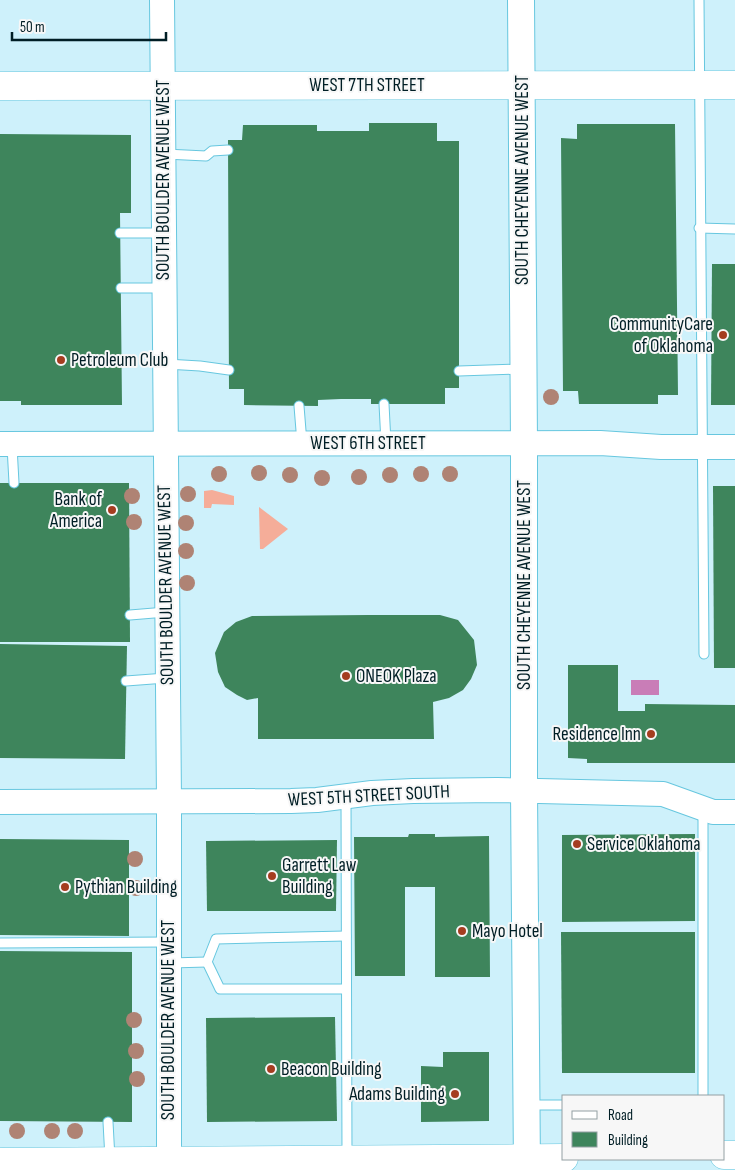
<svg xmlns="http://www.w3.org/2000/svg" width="735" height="1170" viewBox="0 0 735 1170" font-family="'Sofia Sans Condensed',sans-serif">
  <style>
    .green { fill: #f5ad99 }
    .water { fill: #c97db7 }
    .building { fill: #3e855c }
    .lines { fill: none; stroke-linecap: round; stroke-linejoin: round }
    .service-casing { stroke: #67c7df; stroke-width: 11 }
    .tertiary-casing { stroke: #67c7df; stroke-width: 26 }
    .secondary-casing { stroke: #67c7df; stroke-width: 28 }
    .primary-casing { stroke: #67c7df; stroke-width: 29 }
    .service { stroke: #fff; stroke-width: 9 }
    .tertiary { stroke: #fff; stroke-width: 24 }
    .secondary { stroke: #fff; stroke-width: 26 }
    .primary { stroke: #fff; stroke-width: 28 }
    .tree { fill: #af8374 }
    .poi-dot { fill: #a53d20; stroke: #f7f7f7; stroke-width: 2 }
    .labels { text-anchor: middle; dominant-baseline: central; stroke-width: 4; stroke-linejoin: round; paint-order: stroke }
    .street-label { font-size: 19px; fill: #001e25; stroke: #f7f7f7 }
    .poi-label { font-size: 19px; fill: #001e25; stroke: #f7f7f7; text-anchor: start }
  </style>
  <rect width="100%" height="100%" fill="#cef1fb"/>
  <!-- green -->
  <g class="green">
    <polygon points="212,490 234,496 234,505 212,504 211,508 204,508 204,491"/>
    <polygon points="259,507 288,529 263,549 260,549"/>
  </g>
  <!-- water -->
  <rect class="water" x="631" y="680" width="28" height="15"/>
  <!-- building -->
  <g class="building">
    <polygon points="369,123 437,123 437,141 459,141 459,388 445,388 445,404 371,404 371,399 341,399 318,400 318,406 244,405 244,389 229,389 228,140 242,140 243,125 317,125 317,131 369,131"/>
    <polygon points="577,124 675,124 678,395 658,395 658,404 579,404 578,391 563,391 561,138 577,139"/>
    <polygon points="0,134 131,135 131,213 120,213 122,405 21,405 21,401 0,401"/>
    <polygon points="712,264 735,264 735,405 711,405"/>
    <polygon points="0,483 129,483 130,642 0,642"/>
    <polygon points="713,486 735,486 735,668 714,668"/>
    <polygon points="368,615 440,615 458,620 474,640 477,665 471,679 463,690 449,698 433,702 434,739 258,739 258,698 247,700 237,695 225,687 218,672 215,653 224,632 236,622 252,616"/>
    <polygon points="0,644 127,646 125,759 0,758"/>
    <polygon points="568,665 618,665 618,711 645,711 645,704 735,705 735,763 587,763 587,759 568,758"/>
    <polygon points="409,834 435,834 435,837 489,836 490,977 435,977 435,887 405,887 405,976 355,976 354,837 408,837"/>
    <polygon points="695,834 695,921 562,922 562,835"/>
    <polygon points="0,839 129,840 129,936 0,935"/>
    <polygon points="337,840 336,911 207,911 206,841"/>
    <polygon points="561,932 695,932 695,1073 562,1073"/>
    <polygon points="0,951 132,952 132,1122 0,1121"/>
    <polygon points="335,1017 337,1121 207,1122 206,1018"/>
    <polygon points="443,1052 489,1052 489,1121 421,1122 421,1066 443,1067"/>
  </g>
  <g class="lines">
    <defs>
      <g id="service">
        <polyline points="699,0 704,654"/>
        <polyline points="165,154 206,156 212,151 228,150"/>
        <polyline points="699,228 735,229"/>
        <polyline points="120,233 163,233"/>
        <polyline points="121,288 163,288"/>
        <polyline points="166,364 200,366 229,370"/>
        <polyline points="459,371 521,369"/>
        <polyline points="384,404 386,443"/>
        <polyline points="299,406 302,443"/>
        <polyline points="12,446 14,483"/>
        <polyline points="130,615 166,612"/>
        <polyline points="126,681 166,678"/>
        <polyline points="346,798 347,1157"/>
        <polyline points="703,809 703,1096"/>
        <polyline points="0,943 167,942"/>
        <polyline points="170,963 207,962"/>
        <polyline points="345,989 220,989 207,962 216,939 346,936"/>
        <polyline points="529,1105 564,1105"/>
        <polyline points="108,1122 110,1159"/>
      </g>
      <g id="tertiary">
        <polyline points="162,0 169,801 169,1170"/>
        <polyline points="0,444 600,443 661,447 735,447"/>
        <polyline points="0,802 291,801 317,800 372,793 413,791 497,790 663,794 713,812 735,812"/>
      </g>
      <polyline id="secondary" points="521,0 524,443 524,791 527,1170"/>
      <g id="primary">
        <polyline points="0,86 735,85"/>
        <polyline points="724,1155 735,1155"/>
        <polyline points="0,1162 564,1158"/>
      </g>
    </defs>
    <!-- service casing -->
    <use href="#service" class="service-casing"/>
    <!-- tertiary casing -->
    <use href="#tertiary" class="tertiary-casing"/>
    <!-- secondary casing -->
    <use href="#secondary" class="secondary-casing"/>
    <!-- primary casing -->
    <use href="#primary" class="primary-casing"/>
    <!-- service -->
    <use href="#service" class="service"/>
    <!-- tertiary -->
    <use href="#tertiary" class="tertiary"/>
    <!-- secondary -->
    <use href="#secondary" class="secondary"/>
    <!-- primary -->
    <use href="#primary" class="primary"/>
  </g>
  <!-- trees -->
  <g class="tree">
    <circle cx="551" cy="397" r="8"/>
    <circle cx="259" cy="473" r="8"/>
    <circle cx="219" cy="474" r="8"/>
    <circle cx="421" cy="474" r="8"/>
    <circle cx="450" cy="474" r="8"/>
    <circle cx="290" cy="475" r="8"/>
    <circle cx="390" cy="475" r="8"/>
    <circle cx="359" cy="477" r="8"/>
    <circle cx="322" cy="478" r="8"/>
    <circle cx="188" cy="494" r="8"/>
    <circle cx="132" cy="496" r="8"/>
    <circle cx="134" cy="522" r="8"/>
    <circle cx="186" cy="523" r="8"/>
    <circle cx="186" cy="551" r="8"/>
    <circle cx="187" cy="583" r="8"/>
    <circle cx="135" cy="859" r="8"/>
    <circle cx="136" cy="888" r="8"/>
    <circle cx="134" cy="1020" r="8"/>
    <circle cx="136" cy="1051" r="8"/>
    <circle cx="137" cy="1079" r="8"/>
    <circle cx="17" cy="1131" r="8"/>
    <circle cx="52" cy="1131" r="8"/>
    <circle cx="75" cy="1131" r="8"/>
  </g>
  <!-- markers -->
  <g class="poi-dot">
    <circle cx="723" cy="335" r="5"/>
    <circle cx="61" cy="360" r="5"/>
    <circle cx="112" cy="510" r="5"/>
    <circle cx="346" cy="676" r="5"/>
    <circle cx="651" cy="734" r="5"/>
    <circle cx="577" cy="844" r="5"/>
    <circle cx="272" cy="876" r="5"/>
    <circle cx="65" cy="887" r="5"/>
    <circle cx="462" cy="931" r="5"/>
    <circle cx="271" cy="1069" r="5"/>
    <circle cx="455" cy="1094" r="5"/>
  </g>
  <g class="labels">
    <!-- street labels -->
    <g class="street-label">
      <text x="367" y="85">WEST 7TH STREET</text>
      <text transform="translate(163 180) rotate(-90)">SOUTH BOULDER AVENUE WEST</text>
      <text transform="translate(522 180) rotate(-90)">SOUTH CHEYENNE AVENUE WEST</text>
      <text x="368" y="443">WEST 6TH STREET</text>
      <text transform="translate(166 585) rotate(-91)">SOUTH BOULDER AVENUE WEST</text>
      <text transform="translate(524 585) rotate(-90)">SOUTH CHEYENNE AVENUE WEST</text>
      <text transform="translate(369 796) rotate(-3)">WEST 5TH STREET SOUTH</text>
      <text transform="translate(168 1020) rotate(-90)">SOUTH BOULDER AVENUE WEST</text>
    </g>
    <!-- poi labels -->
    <g class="poi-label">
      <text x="713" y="324" text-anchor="end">CommunityCare<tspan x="713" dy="22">of Oklahoma</tspan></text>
      <text x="71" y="360">Petroleum Club</text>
      <text x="102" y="499" text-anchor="end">Bank of<tspan x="102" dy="22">America</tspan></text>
      <text x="356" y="676">ONEOK Plaza</text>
      <text x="641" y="734" text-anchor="end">Residence Inn</text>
      <text x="587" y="844">Service Oklahoma</text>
      <text x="282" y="865">Garrett Law<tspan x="282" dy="22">Building</tspan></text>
      <text x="75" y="887">Pythian Building</text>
      <text x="472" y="931">Mayo Hotel</text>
      <text x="281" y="1069">Beacon Building</text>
      <text x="445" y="1094" text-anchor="end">Adams Building</text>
    </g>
  </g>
  <!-- legend -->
  <rect x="562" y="1095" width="162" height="65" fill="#f7f7f7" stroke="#94a0a3"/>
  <rect x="572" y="1111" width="25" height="8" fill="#ffffff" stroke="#94a0a3"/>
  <text x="608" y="1120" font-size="15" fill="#001e25">Road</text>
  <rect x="572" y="1132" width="25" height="15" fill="#3e855c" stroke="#94a0a3"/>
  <text x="608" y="1145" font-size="15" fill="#001e25">Building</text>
  <!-- scale -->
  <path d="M12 32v8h154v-8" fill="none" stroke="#001e25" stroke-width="2.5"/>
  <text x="20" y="32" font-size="15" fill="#001e25" stroke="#f7f7f7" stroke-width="4" paint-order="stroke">50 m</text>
</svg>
